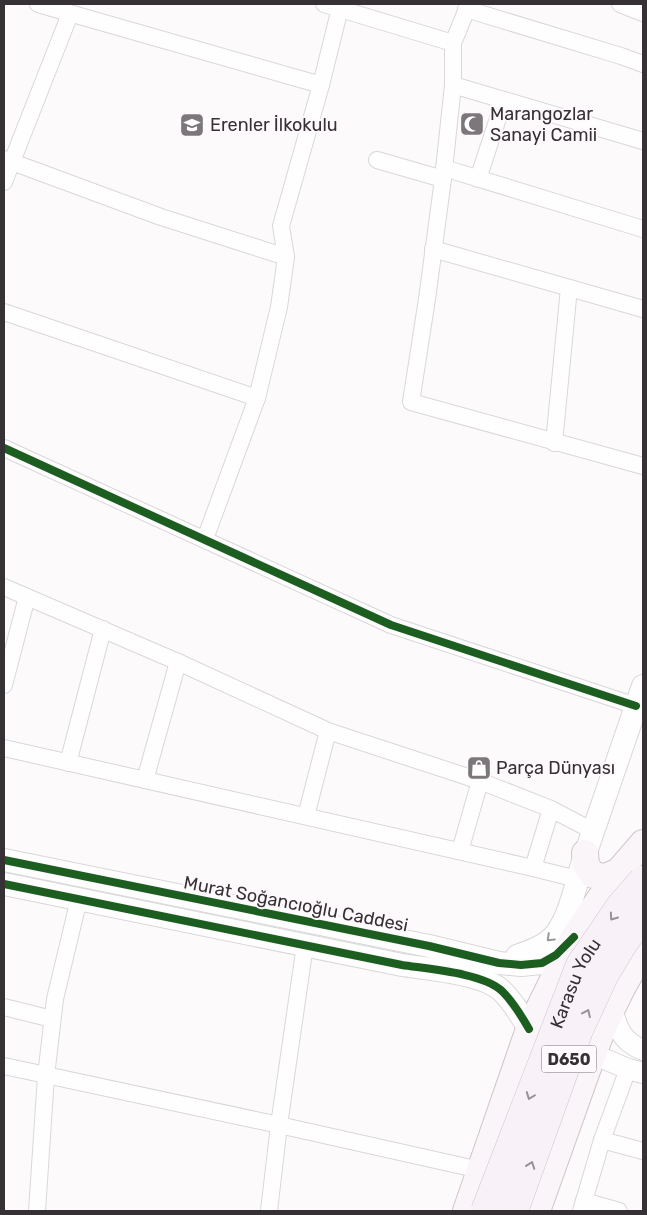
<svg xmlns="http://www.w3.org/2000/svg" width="647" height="1215" viewBox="0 0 647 1215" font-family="Rubik,sans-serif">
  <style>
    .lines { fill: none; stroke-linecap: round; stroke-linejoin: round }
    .minor-casing { stroke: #dad7d9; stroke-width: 18 }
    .tertiary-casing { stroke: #dad7d9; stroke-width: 22 }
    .secondary-casing { stroke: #dad7d9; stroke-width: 24 }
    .primary-casing { stroke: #cfc5cd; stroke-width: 28 }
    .minor { stroke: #fffeff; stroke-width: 16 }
    .tertiary { stroke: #fffeff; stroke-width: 20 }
    .secondary { stroke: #fffeff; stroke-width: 22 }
    .primary { stroke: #faf5f9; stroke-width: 26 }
    .trunk-bridge-casing { stroke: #cfc5cd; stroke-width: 29; stroke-linecap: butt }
    .trunk-bridge { stroke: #f8f2f8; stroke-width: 28 }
    .cycleway-casing { stroke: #fef9fd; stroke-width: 11 }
    .cycleway { stroke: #1b5e20; stroke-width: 8 }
    .oneway { stroke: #979296 }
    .oneway2 { stroke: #9a989a }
    .labels { text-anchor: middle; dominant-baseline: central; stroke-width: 4; stroke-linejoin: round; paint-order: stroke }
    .shield { fill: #fef9fd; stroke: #726d71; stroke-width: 1 }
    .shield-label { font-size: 16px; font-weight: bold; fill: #363135 }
    .poi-label { font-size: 18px; fill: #363135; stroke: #fef9fd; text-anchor: start }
    .street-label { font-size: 18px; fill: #363135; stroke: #fef9fd }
  </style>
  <rect width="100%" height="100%" fill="#fdfafc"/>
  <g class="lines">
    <defs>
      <g id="minor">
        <polyline points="38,4 321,85 341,4"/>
        <polyline points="324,4 453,43"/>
        <polyline points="469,4 453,43 453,85 443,179 427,299 411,402 643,466"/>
        <polyline points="620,4 643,13"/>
        <polyline points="466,9 621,56 643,64"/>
        <polyline points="453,85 643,141"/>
        <polyline points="4,159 161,217 286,257"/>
        <polyline points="377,160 443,179"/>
        <polyline points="444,168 643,229"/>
        <polyline points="478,179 504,100"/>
        <polyline points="4,182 70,14"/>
        <polyline points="433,249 643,309"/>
        <polyline points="4,312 257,398"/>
        <polyline points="554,443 569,288"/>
        <polyline points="4,448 391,625 636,706"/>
        <polyline points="205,539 257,398 279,307 286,257 281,226 321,85"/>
        <polyline points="4,587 178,662 328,731 480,781 551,809 593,831"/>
        <polyline points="4,685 27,597"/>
        <polyline points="4,748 533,868 577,879"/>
        <polyline points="68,763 103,629"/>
        <polyline points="145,780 178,662"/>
        <polyline points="306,816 328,731"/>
        <polyline points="460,851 480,781"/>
        <polyline points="533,868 551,809"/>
        <polyline points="4,1007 52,1019"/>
        <polyline points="4,1066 279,1125 480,1170"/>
        <polyline points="602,1140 643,1151"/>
        <polyline points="584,1201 619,1211"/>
        <polyline points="37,1211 46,1076 55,999 79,899"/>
        <polyline points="269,1211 279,1125 305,945"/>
        <polyline points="581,1211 602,1140 628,1069"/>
      </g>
      <g id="tertiary">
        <path d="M 612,1006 C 616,1027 622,1042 643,1050"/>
        <polyline points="593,1054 628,1069 643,1073"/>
      </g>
      <g id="secondary">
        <polyline points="4,860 429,946 499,963 521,965 542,963 556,955 572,940"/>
        <path d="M 4,884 L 402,965 C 428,969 483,973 502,991 C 513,1002 521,1015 529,1029"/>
        <path d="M 517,956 C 531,951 546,946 556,934 C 573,910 576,879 586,852 C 605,796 624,741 643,686"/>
      </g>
      <g id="primary">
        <polyline points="585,853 586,865 593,875 606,877 621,870"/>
        <path d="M 551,1050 L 556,1054 L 593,1054 C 606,1018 622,985 643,952"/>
        <polyline points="466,1211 529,1029 574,937 618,872 643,843"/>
        <polyline points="537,1211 593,1054"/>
      </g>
    </defs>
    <!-- minor casing -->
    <use href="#minor" class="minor-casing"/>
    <!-- tertiary casing -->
    <use href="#tertiary" class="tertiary-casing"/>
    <!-- secondary casing -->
    <use href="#secondary" class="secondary-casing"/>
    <!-- primary casing -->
    <use href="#primary" class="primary-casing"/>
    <!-- minor -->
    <use href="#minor" class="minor"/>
    <!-- tertiary -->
    <use href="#tertiary" class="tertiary"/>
    <!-- secondary -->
    <use href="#secondary" class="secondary"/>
    <!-- primary -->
    <use href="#primary" class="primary"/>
    <defs>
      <g id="trunk-bridge">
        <path id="s1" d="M 485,1211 L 580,965 L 621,905 L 643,880"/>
        <polyline points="514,1211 579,1030 605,974 625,941 643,917"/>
      </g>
    </defs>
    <!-- trunk-bridge casing -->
    <use href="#trunk-bridge" class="trunk-bridge-casing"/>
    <!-- trunk-bridge -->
    <use href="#trunk-bridge" class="trunk-bridge"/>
    <defs>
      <g id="cycleway">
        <polyline points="4,448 391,625 636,706"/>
        <polyline points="4,860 429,946 499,963 521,965 542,963 556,955 574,937"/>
        <path d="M 4,884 L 402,965 C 428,969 483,973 502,991 C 513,1002 521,1015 529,1029"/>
      </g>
    </defs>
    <!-- cycleway casing -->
    <use href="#cycleway" class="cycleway-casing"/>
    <!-- cycleway -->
    <use href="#cycleway" class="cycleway"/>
  </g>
  <!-- one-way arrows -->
  <defs><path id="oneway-chevron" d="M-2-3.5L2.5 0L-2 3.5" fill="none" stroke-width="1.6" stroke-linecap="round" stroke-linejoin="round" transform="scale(1.25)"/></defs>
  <g class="oneway">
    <use href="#oneway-chevron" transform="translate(613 917) rotate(125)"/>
    <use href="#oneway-chevron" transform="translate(587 1013) rotate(-65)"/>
    <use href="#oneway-chevron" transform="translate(530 1096) rotate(111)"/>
    <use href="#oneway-chevron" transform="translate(531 1165) rotate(-70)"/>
  </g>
  <use class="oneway2" href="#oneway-chevron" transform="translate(550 938) rotate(136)"/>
  <!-- icons -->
  <defs>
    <symbol id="mosque-square" viewBox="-11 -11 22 22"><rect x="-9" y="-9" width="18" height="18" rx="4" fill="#7c777b" stroke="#fef9fd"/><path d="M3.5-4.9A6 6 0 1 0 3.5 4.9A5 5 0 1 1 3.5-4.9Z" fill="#fff"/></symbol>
    <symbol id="school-square" viewBox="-11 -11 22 22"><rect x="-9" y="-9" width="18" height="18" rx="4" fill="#7c777b" stroke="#fef9fd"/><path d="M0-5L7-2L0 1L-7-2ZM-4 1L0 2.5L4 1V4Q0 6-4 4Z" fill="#fff"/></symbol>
    <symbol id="shop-square" viewBox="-11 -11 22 22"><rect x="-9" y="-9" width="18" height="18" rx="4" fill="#7c777b" stroke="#fef9fd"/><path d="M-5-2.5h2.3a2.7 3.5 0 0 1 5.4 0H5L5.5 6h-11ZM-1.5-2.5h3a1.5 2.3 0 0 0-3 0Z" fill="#fff"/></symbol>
  </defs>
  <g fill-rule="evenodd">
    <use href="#mosque-square" x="458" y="110" width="28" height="28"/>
    <use href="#school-square" x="178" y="111" width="28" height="28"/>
    <use href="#shop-square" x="465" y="754" width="28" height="28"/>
  </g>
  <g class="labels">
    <!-- shield labels -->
    <rect class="shield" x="541.5" y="1045.5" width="55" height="27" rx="4"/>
    <g class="shield-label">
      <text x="569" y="1059">D650</text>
    </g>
    <!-- poi labels -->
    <g class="poi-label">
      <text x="490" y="114">Marangozlar<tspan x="490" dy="21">Sanayi Camii</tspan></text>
      <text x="210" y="125">Erenler İlkokulu</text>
      <text x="496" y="768">Parça Dünyası</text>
    </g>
    <!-- street labels -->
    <g class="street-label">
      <text transform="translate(296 904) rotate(11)">Murat Soğancıoğlu Caddesi</text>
      <text stroke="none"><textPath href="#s1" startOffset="245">Karasu Yolu</textPath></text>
    </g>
  </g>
  <!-- border -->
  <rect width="647" height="1215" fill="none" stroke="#363135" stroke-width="10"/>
</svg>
